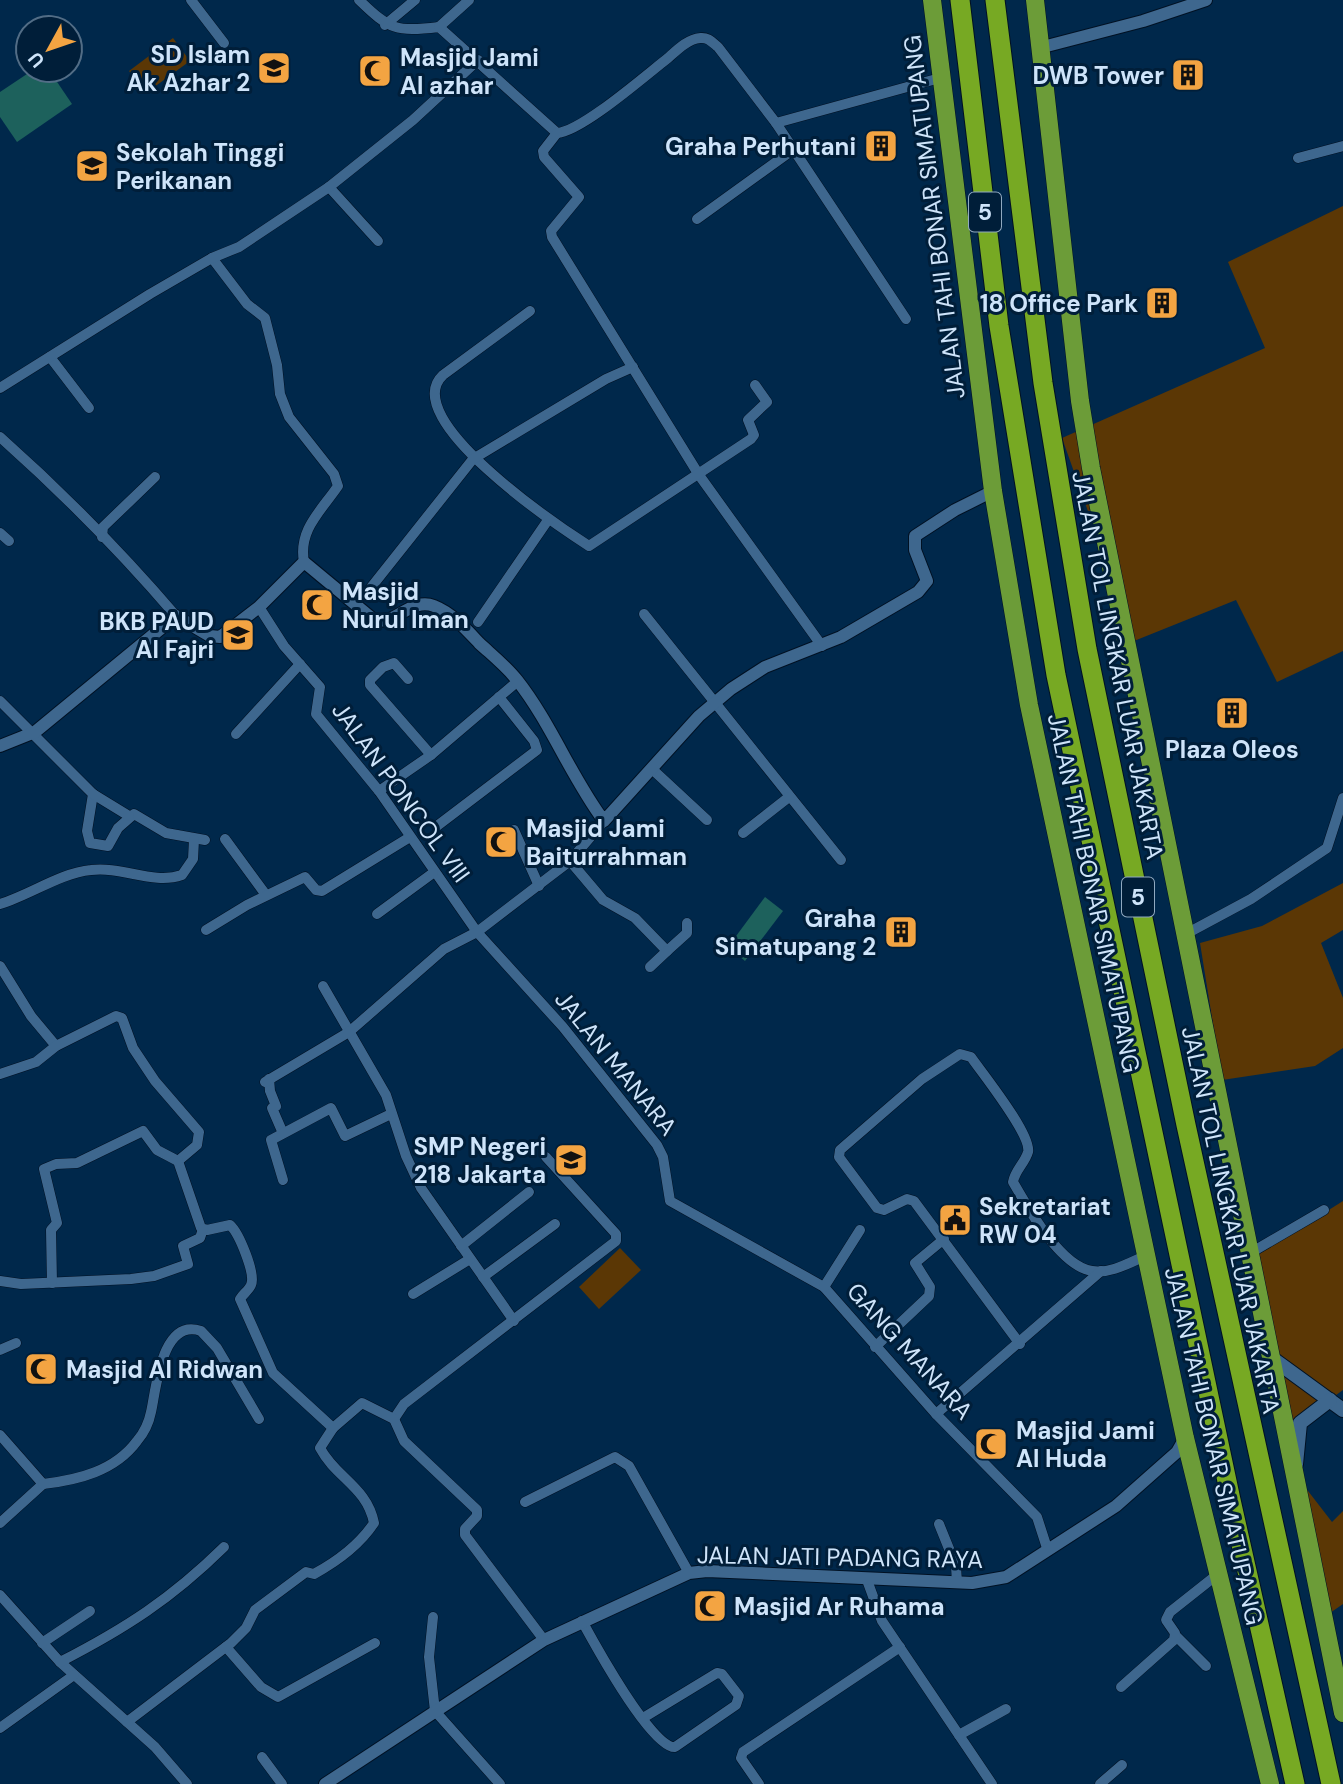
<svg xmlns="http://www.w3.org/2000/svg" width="1343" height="1784" viewBox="0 0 1343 1784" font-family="'DM Sans',sans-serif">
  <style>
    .green { fill: #5b3705 }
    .water { fill: #1d615c }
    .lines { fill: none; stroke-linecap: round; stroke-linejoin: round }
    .minor-casing { stroke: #001123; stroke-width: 11 }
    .tertiary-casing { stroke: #001123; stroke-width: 14 }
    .secondary-casing { stroke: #001123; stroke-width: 16 }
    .trunk-casing { stroke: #001123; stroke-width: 19 }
    .motorway-casing { stroke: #001123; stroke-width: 21 }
    .minor { stroke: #3e678e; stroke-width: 10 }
    .tertiary { stroke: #3e678e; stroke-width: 12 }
    .secondary { stroke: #3e678e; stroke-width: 14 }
    .trunk { stroke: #6c9c38; stroke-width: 18 }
    .motorway { stroke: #77a923; stroke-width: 19 }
    .labels { text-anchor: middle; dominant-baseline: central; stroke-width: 6; stroke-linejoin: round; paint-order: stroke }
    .shield { fill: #001e39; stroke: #90a9c0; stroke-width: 2 }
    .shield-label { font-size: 23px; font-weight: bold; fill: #cee4fa }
    .poi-label { font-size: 24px; font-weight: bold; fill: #cee4fa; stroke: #001e39; text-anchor: start }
    .street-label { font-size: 24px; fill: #cee4fa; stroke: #001e39 }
  </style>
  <rect width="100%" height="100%" fill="#00284b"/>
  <!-- green -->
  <g class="green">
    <polygon points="173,38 190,61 146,93 129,71"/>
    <polygon points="1343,206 1343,651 1277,682 1236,600 1134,641 1062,438 1265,348 1228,262"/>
    <polygon points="1343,883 1343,930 1321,943 1343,998 1343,1048 1315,1066 1222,1080 1200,943 1262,926"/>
    <polygon points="1343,1201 1343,1390 1288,1430 1248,1261"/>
    <polygon points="620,1248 641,1270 599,1309 579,1287"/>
    <polygon points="1298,1478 1332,1522 1343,1511 1343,1604 1330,1613"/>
  </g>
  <!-- water -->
  <g class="water">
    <polygon points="33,70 49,70 72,104 17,142 0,117 0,92"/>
    <polygon points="765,897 783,911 745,961 728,947"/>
  </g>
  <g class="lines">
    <defs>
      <g id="minor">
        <polyline points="191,0 224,43"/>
        <path d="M 359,0 C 390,30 396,32 439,27 L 557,133 C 581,132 646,75 668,58 C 677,50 688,39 700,38 C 708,37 712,42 718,47 L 776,123 L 940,78"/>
        <polyline points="385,25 415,0"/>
        <polyline points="439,27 469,0"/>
        <polyline points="776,123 906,319"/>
        <polyline points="557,133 543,151 544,157 579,197 551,231 552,237 699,475 822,646"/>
        <polyline points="1298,158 1343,146"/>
        <polyline points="329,187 378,241"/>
        <polyline points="697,219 794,149"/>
        <path d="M 212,258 L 247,304 L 265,318 L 277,365 L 280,394 L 289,417 L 334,474 L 338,486 C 321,511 298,530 304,562"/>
        <path d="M 530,311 L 443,375 C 397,418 558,526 589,546 L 751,439 L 754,435 L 748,420 L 767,402 L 755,385"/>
        <polyline points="50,357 89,408"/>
        <polyline points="0,388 150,294 212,258 239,247 329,187 413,120 478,60"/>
        <path d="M 0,437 C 63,493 122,553 176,616"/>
        <polyline points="0,533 9,541"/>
        <polyline points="102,537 103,527 155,477"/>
        <polyline points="365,595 473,459 606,379 633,367"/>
        <polyline points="259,607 284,646 320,687 316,714 379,791 477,932 563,1027 657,1145 663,1157 670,1201 824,1287 936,1414 1037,1517 1047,1548"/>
        <polyline points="644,614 841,860"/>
        <polyline points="478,622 548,520"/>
        <polyline points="408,679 394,663 383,667 370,680 370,685 431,755"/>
        <polyline points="0,701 93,794 87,831 90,843 108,846 118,828 134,814 166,833 205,840"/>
        <polyline points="236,734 300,664"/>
        <polyline points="652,769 707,820"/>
        <polyline points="379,791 431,755 518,681"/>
        <polyline points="93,794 129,816"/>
        <polyline points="437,826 537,750 534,741 499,697"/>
        <polyline points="514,830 539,886"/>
        <polyline points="743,833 789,797"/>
        <polyline points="225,839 266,895"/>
        <polyline points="570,861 603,900 635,918 667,951 687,933 687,923"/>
        <path d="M 0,904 C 30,895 60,873 91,870 C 122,866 153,885 182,875 L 193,859 L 194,840"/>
        <polyline points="377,914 433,873"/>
        <polyline points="206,930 247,905 305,877 316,890 322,891 410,837"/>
        <polyline points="1184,935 1251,899 1327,848 1343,798"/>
        <polyline points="0,966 31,1016 56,1046"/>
        <polyline points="650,967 667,951"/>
        <polyline points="323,986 386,1095 406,1156 421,1188 514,1321"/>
        <polyline points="0,1074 36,1062 56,1046 116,1016 122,1018 133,1048 155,1081 199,1132 197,1145 178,1161"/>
        <polyline points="269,1079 270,1091 276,1106 272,1108 282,1131"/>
        <polyline points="265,1082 349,1032 444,949 477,932 570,861 604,821"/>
        <path d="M 178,1161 L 201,1228 L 207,1230 L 230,1225 C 239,1233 256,1274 251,1285 C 249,1290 243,1294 240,1299 L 273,1373 L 333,1428"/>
        <polyline points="283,1180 271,1140 331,1108 345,1136 391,1114"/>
        <polyline points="461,1246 529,1192"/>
        <polyline points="1252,1252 1324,1210"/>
        <polyline points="483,1277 555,1224"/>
        <polyline points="0,1281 21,1284 131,1279 154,1276 188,1264 183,1246 200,1238 203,1229"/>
        <polyline points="52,1283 51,1230 57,1223 44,1169 56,1164 77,1163 143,1131 157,1150 178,1161"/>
        <polyline points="824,1287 860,1230"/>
        <polyline points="413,1294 470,1259"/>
        <path d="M 1020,1344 L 914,1201 L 907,1199 L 884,1210 L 877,1208 L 839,1157 L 840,1150 L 922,1079 L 960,1054 L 971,1057 C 982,1073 1032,1135 1028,1152 C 1025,1163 1015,1170 1013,1182 C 1028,1208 1060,1266 1092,1271 C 1110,1274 1129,1263 1145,1256"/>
        <polyline points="875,1347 929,1296 930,1287 915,1263 944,1239"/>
        <polyline points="0,1350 16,1343"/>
        <polyline points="936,1414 1101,1271"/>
        <polyline points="394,1419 404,1404 616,1241 616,1234 546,1157"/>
        <polyline points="0,1435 43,1484 0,1523"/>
        <path d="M 43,1484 C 78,1480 115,1471 137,1441 C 144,1433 149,1422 151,1412 C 156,1391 161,1317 201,1331 L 217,1348 L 259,1419"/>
        <polyline points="525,1502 615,1457 629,1466 689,1573"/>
        <polyline points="939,1524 956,1566 957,1583"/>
        <polyline points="867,1580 882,1621 992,1784"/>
        <polyline points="0,1595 60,1662 155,1747 187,1784"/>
        <polyline points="433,1617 429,1657 435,1711 500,1784"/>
        <path d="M 582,1621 C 594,1643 652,1749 675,1747 L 736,1705 L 739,1696 L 722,1674 L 717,1673 L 643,1718"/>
        <polyline points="1176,1636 1206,1666"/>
        <polyline points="42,1643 90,1611"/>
        <polyline points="226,1647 261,1687 278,1697 375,1643"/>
        <path d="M 60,1662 C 126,1628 171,1599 224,1547"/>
        <polyline points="1121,1687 1174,1640 1175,1633 1166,1620 1170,1612 1218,1574"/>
        <path d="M 127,1722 L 231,1643 L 246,1628 L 255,1610 L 306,1572 L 314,1574 C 336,1562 360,1544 374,1523 C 367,1487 336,1478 320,1448 L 333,1428 L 362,1403 L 394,1419 L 404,1441 L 477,1510 L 477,1516 L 465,1529 L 465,1535 L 544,1640"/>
        <polyline points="0,1728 74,1675"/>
        <polyline points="959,1735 1006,1709"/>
        <polyline points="262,1757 282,1784"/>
        <polyline points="759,1784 741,1758 743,1752 900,1647"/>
        <polyline points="1100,1784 1122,1765"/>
      </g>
      <g id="tertiary">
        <polyline points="1039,48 1143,21 1206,0"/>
        <path d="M 0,746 L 35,732 L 176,616 L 210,636 L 220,637 L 259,607 L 304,562 L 374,620 C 395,626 411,597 434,606 C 452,613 466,629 479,643 C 492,655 506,666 517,680 C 551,723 571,777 604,821 L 699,716 L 731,689 L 765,667 L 841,637 L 918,592 L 927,581 L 915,550 L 915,536 L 955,510 L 993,491"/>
        <polyline points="325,1784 544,1640 689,1573 707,1571 972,1583 1006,1577 1116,1506 1177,1452 1185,1438"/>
      </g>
      <g id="secondary">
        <polyline points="1273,1359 1343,1410"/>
        <polyline points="1296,1464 1300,1423 1330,1400"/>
      </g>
      <g id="trunk">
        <polyline points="932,0 993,491 1029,705 1185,1438 1270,1784"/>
        <polyline points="1035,0 1080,401 1091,468 1343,1713"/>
      </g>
      <g id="motorway">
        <polyline points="960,0 999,326 1056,675 1231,1500 1295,1784"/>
        <polyline points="995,0 1043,383 1087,649 1186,1125 1331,1784"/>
      </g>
    </defs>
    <!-- minor casing -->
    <use href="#minor" class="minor-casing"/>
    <!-- tertiary casing -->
    <use href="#tertiary" class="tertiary-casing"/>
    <!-- secondary casing -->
    <use href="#secondary" class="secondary-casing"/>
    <!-- trunk casing -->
    <use href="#trunk" class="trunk-casing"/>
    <!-- motorway casing -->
    <use href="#motorway" class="motorway-casing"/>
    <!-- minor -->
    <use href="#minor" class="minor"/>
    <!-- tertiary -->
    <use href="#tertiary" class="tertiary"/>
    <!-- secondary -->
    <use href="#secondary" class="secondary"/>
    <!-- trunk -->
    <use href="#trunk" class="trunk"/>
    <!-- motorway -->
    <use href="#motorway" class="motorway"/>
  </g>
  <!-- icons -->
  <defs>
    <symbol id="school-square" viewBox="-11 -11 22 22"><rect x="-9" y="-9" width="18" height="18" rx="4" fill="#f3a442" stroke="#001e39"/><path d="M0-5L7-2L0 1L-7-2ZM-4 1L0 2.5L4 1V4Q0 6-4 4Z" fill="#111"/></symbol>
    <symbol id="mosque-square" viewBox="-11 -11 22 22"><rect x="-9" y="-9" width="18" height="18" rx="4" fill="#f3a442" stroke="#001e39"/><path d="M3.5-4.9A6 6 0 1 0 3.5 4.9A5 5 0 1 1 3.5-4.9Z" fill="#111"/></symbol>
    <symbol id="building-square" viewBox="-11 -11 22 22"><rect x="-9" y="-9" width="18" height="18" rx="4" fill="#f3a442" stroke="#001e39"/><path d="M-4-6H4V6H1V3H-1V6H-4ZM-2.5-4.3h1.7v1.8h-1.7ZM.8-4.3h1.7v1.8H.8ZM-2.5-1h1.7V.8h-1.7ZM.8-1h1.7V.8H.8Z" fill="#111"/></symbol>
    <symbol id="university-square" viewBox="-11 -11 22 22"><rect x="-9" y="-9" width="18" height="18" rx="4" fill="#f3a442" stroke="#001e39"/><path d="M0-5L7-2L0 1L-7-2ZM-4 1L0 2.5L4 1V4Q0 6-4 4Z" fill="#111"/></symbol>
    <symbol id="civic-square" viewBox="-11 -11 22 22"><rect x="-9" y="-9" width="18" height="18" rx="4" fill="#f3a442" stroke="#001e39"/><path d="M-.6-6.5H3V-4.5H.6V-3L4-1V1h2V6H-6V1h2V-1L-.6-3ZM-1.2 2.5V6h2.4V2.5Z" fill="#111"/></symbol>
  </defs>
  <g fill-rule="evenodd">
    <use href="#school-square" x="255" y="49" width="38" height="38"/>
    <use href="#mosque-square" x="356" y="52" width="38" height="38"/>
    <use href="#building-square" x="1169" y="56" width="38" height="38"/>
    <use href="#building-square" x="862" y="127" width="38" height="38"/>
    <use href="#university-square" x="73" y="147" width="38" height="38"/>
    <use href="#building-square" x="1143" y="284" width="38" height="38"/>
    <use href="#mosque-square" x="298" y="586" width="38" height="38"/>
    <use href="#school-square" x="219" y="616" width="38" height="38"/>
    <use href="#building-square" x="1213" y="694" width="38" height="38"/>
    <use href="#mosque-square" x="482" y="823" width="38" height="38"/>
    <use href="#building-square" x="882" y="913" width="38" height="38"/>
    <use href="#school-square" x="552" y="1141" width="38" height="38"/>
    <use href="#civic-square" x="936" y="1201" width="38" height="38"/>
    <use href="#mosque-square" x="22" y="1350" width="38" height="38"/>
    <use href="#mosque-square" x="972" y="1425" width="38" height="38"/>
    <use href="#mosque-square" x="691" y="1587" width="38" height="38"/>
  </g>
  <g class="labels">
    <!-- shield labels -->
    <g class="shield">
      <rect x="969" y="192.5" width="32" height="39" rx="5"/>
      <rect x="1122" y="877.5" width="32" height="39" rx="5"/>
    </g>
    <g class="shield-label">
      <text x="985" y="212">5</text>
      <text x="1138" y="897">5</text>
    </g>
    <!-- poi labels -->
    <g class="poi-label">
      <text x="250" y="54" text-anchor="end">SD Islam<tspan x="250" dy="28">Ak Azhar 2</tspan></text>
      <text x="400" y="57">Masjid Jami<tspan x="400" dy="28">Al azhar</tspan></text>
      <text x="1164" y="75" text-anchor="end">DWB Tower</text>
      <text x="856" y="146" text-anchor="end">Graha Perhutani</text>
      <text x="116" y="152">Sekolah Tinggi<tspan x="116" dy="28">Perikanan</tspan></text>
      <text x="1138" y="303" text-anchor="end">18 Office Park</text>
      <text x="342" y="591">Masjid<tspan x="342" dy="28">Nurul Iman</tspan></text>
      <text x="214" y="621" text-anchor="end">BKB PAUD<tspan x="214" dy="28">Al Fajri</tspan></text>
      <text x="1232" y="749" text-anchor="middle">Plaza Oleos</text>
      <text x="526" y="828">Masjid Jami<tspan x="526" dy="28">Baiturrahman</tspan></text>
      <text x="876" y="918" text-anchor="end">Graha<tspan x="876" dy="28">Simatupang 2</tspan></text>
      <text x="546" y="1146" text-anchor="end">SMP Negeri<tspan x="546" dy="28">218 Jakarta</tspan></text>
      <text x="979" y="1206">Sekretariat<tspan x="979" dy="28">RW 04</tspan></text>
      <text x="66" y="1369">Masjid Al Ridwan</text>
      <text x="1016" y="1430">Masjid Jami<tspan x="1016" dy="28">Al Huda</tspan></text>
      <text x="734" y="1606">Masjid Ar Ruhama</text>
    </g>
    <!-- street labels -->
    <g class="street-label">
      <text transform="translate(934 217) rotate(-97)">JALAN TAHI BONAR SIMATUPANG</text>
      <text transform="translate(1118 665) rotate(79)">JALAN TOL LINGKAR LUAR JAKARTA</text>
      <text transform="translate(401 792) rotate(54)">JALAN PONCOL VIII</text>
      <text transform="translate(1094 893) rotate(78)">JALAN TAHI BONAR SIMATUPANG</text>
      <text transform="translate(616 1063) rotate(51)">JALAN MANARA</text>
      <text transform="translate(1231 1220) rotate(78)">JALAN TOL LINGKAR LUAR JAKARTA</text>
      <text transform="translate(910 1351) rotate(48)">GANG MANARA</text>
      <text transform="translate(1214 1446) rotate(77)">JALAN TAHI BONAR SIMATUPANG</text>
      <text transform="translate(840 1557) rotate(1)">JALAN JATI PADANG RAYA</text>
    </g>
  </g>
  <!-- north arrow -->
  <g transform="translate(49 49) rotate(230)"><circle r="33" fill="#001e39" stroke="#526d86" stroke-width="2"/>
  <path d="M0-5L12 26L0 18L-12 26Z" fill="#f3a442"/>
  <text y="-10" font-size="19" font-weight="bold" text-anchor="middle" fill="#cee4fa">U</text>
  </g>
</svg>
